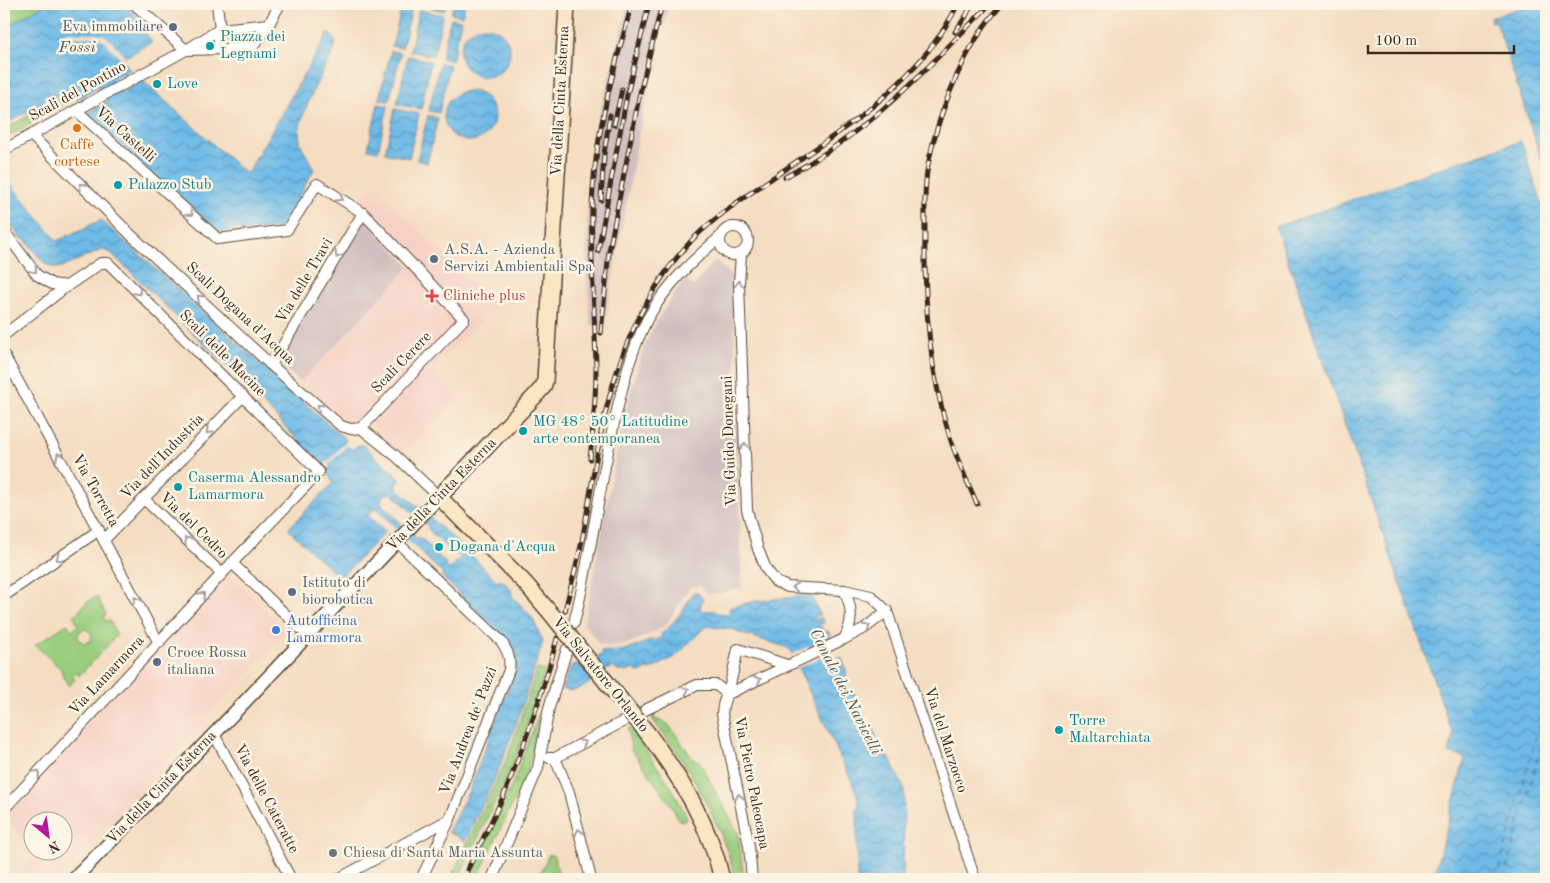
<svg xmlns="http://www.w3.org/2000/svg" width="1550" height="883" viewBox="0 0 1550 883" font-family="'Old Standard TT',serif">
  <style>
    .built { fill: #f6d1c5 }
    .industrial { fill: #d1bfbf }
    .grass { fill: url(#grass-tufts); stroke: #6a7c4e }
    .green { fill: #99cd7e; stroke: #6a7c4e; fill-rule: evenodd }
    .water { fill: url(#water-waves); stroke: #547283; fill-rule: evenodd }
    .pier { fill: #f4ddc1 }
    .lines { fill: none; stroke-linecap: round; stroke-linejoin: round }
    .ferry { stroke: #4a565b; stroke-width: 1; stroke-dasharray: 6 5; stroke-linecap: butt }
    .minor-casing { stroke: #574536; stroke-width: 12 }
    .tertiary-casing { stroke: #574536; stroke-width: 15 }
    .secondary-casing { stroke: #574536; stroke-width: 18 }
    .minor { stroke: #fff; stroke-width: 10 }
    .tertiary { stroke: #fff; stroke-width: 12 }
    .secondary { stroke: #fbe6c4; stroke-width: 15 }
    .rail-casing { stroke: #3b2a1e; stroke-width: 5 }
    .rail { stroke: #fcf5e5; stroke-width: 3; stroke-dasharray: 9; stroke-linecap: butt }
    .secondary-bridge-casing { stroke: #574536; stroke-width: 18; stroke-linecap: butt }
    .secondary-bridge { stroke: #fbe6c4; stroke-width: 15 }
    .oneway { stroke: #a79f9a }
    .service-dot { fill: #5c6f8a; stroke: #fcf5e5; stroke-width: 2 }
    .culture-dot { fill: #0f9aa8; stroke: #fcf5e5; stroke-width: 2 }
    .food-dot { fill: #e8710a; stroke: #fcf5e5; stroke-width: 2 }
    .health-dot { fill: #e0444e; stroke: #fcf5e5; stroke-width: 2 }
    .shop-dot { fill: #3f7fe0; stroke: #fcf5e5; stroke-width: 2 }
    .worship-dot { fill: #6b7280; stroke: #fcf5e5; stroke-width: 2 }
    .labels { text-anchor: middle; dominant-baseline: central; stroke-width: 5; stroke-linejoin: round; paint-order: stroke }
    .service-label { font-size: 15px; fill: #4e5e75; stroke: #fcf5e5; text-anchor: start }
    .culture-label { font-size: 15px; fill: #0d838f; stroke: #fcf5e5; text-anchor: start }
    .street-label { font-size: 15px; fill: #3b2a1e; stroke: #fcf5e5 }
    .food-label { font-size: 15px; fill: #c56008; stroke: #fcf5e5 }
    .health-label { font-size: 15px; fill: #be3a42; stroke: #fcf5e5; text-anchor: start }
    .shop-label { font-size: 15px; fill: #366cbe; stroke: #fcf5e5; text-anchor: start }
    .worship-label { font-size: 15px; fill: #5b616d; stroke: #fcf5e5; text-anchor: start }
    .water-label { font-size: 16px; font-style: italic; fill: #4a565b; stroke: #fcf5e5 }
  </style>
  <defs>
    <pattern id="grass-tufts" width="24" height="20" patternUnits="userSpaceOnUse" patternTransform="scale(1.25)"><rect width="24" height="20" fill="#99cd7e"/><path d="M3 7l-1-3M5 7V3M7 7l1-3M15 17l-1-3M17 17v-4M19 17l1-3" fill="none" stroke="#85b06c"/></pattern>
    <pattern id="water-waves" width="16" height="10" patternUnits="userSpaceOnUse" patternTransform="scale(1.25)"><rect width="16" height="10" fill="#6ebbe8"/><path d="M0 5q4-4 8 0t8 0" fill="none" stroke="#5c98bb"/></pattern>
  </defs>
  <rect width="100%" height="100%" fill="#fcf5e5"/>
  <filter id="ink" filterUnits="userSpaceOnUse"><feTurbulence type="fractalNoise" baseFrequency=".02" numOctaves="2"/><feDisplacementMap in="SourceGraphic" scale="10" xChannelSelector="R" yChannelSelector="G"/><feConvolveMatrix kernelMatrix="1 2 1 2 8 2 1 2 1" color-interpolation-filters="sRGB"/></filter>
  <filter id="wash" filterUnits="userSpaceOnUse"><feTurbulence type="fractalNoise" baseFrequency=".0096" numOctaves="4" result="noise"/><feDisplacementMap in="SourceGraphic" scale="20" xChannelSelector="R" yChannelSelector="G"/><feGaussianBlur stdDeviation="1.12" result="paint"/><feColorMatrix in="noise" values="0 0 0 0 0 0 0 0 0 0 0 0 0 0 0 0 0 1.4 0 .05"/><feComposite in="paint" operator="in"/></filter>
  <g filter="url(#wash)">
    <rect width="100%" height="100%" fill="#f4ddc1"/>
    <!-- built -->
    <g class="built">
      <polygon points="375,186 412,225 423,234 496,307 431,370 458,398 402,456 378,434 372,422 348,424 300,382 415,261 357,202"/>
      <polygon points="226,572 288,630 57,879 36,879 24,867 38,851 62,850 62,820 32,820 32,845 4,818 4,815"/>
    </g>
    <!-- industrial -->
    <g class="industrial">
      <polygon points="628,4 669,4 658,44 640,127 604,326 590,325 587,269 587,212 590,175 596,128"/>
      <polygon points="363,217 410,267 300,382 274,359"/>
      <polygon points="715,260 733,277 742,588 721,593 708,594 700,586 690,587 666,625 649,635 627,644 608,646 599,644 584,624 616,455 628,402 643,349 660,315 685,280 694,286"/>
    </g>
    <!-- grass -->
    <g class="grass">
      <polygon points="4,4 46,4 4,28"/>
      <polygon points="62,96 68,102 48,113 45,110 35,116 37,120 4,139 4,130"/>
      <polygon points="537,669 545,671 543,680 513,764 458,879 450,879 491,793 508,756"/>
      <polygon points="543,703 527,773 477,879 467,879 512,785"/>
      <path d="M 651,717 L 668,724 L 694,760 L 699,761 L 738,833 L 744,879 L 735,879 C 727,842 706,799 686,767 C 676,750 662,734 651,717 Z"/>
      <polygon points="630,727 670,785 688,819 680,821 669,802 631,749 628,729"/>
      <polygon points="549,854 554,856 560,879 551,879 540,874"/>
    </g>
    <!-- green -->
    <path class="green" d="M 97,596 L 106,615 L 103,617 L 106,621 L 109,620 L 117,635 L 79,676 L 76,672 L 72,675 L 75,679 L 69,686 L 66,679 L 63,677 L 61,669 L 35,645 L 67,624 L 72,631 L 78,625 L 74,616 L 87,602 ZM 84,629 C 90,630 93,634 91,640 L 86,643 L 80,641 L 78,638 L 79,632 Z"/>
    <!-- water -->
    <g class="water">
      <path d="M 46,4 L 123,4 L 144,23 L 141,28 L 152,42 L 122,59 L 130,70 L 112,80 L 121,93 L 143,81 L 245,173 L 248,172 L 328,33 C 331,35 334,38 335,42 C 336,51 328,60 325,67 C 317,82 300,117 299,133 C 299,146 308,158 314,169 L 282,227 L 241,232 L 240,228 L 216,233 L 86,113 L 108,101 L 98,87 L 77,100 L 65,90 L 4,125 L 4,28 Z"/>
      <polygon points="421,4 446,4 444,11 421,5"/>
      <polygon points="454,4 465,4 462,16 451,13"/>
      <polygon points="1532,4 1546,4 1546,173 1496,21 1491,22 1490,18"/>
      <polygon points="402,6 412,8 402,48 392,46"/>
      <polygon points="419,10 443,15 433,56 410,51"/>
      <polygon points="451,18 461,20 452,61 441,58"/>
      <circle cx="485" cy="52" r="25"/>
      <polygon points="391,51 401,53 389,101 379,99"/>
      <polygon points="408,56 431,61 421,109 397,104"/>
      <polygon points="440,63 450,65 439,113 429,111"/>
      <circle cx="469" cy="116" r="25"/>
      <polygon points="378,104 388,106 378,151 368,149"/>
      <polygon points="395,109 419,114 409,158 385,153"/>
      <polygon points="428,115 438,118 427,163 417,160"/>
      <polygon points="1521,141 1546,216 1546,879 1433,879 1465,758 1449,753 1453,735 1276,227 1449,165"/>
      <path d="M 4,176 L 57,241 L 101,220 L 346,440 L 345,443 L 352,450 L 358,445 L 363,445 L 401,480 L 396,485 L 397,488 L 466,550 L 498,582 L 500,580 L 504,582 L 510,588 L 512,593 L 511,595 L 532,617 L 543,642 L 517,721 L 496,776 L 465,841 L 448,832 L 469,791 L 516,668 L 516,653 L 513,646 L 441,576 L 443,574 L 377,509 L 374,509 L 368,516 L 385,532 L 340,578 L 288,529 L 333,483 L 327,471 L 331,466 L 326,461 L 322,464 L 314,457 L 236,375 L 110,252 L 103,250 L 99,251 L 89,256 L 88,255 L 68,265 L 56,268 L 46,264 L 42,261 L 24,238 L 21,239 L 4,214 ZM 390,492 L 428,526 L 429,530 L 455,556 L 458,554 L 461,557 L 449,570 L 445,566 L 447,564 L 421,538 L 416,538 L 381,503 L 382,497 L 386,494 L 388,494 Z"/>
      <path d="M 697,592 L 703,599 L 700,607 L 701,611 L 715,611 L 716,613 L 730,614 L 729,608 L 750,602 L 811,595 L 820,614 L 815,616 L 817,622 L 819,622 L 818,618 L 821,617 L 824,623 L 819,625 L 819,630 L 821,630 L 821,626 L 824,632 L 828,631 L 830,635 L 825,638 L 824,636 L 823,636 L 831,654 L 836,660 L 841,657 L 846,669 L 848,690 L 855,694 L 865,716 L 861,719 L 863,722 L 866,722 L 868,727 L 872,725 L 880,746 L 881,746 L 887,758 L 889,757 L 904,789 L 903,879 L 857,879 L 857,809 L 859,808 L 858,798 L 852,782 L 790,650 L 786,647 L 737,632 L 736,630 L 706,626 L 675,657 L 650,670 L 648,669 L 639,673 L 634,669 L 625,672 L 624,671 L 618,671 L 613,667 L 592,677 L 591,682 C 579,689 576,693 562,689 L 571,666 L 581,664 L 603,654 L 601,651 C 622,653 634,648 653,639 L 654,641 L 662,637 L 661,634 C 675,624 684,608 693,593 Z"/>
    </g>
    <!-- pier -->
    <g class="pier">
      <polygon points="67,32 96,33 106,36 126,57 121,59 102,39 95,37 67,37"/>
      <polygon points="348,439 348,442 350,445 348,447 347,446 327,466 326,464 321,467 324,463 326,464"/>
      <polygon points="829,637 827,639 833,652 796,669 790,655"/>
    </g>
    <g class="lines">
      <!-- ferry -->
      <g class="ferry">
        <polyline points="1496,879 1546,701"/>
        <polyline points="1504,879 1546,729"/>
      </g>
    </g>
  </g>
  <g filter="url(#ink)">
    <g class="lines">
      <defs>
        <g id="minor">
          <polyline points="134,4 186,50"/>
          <polyline points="217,4 220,29 218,49"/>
          <polyline points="187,50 226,49 254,45 269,24 280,4"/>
          <polyline points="76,110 218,239 287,230 317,184 363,213 464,319 361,428"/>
          <polyline points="31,135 131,235 271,365 341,426 351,429 361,428"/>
          <polyline points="4,150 186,50 220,29 269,24"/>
          <circle cx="734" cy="241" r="14"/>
          <polyline points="4,231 37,275 52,284 67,286 101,263 108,263 319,472 232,563 4,809"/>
          <polyline points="741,254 739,283 747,510 758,549 766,569 776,582 788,587 844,590 871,596 887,611 975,879"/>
          <polyline points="4,335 67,286"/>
          <polyline points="4,355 159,643"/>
          <polyline points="271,365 363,213"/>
          <polyline points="361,428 396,456 439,497"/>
          <polyline points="144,499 222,574"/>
          <polyline points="104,540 243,396"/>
          <path d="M 397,542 L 501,641 C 507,650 511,658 509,670 L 450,819 L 421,879"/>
          <polyline points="232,563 307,635"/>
          <polyline points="4,596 99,530"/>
          <path d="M 574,623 C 591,556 599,487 615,419 C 623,384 631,350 648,318 C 666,285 693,260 721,236"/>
          <polyline points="844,639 865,628 887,611"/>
          <path d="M 728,694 L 844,639 C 854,621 852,607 844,590"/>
          <polyline points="645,710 697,685 716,685 728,694"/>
          <polyline points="214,734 291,879"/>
          <polyline points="549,758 555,758 624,721"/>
          <polyline points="555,758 569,792 591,879"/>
          <polyline points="338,879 450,819"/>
          <polyline points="492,879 538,768 549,708 567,649"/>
          <path d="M 752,879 L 749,846 L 722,714 C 723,706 723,700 728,694 L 738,649 L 787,665"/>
        </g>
        <polyline id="tertiary" points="74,879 160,791 439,497"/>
        <g id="secondary">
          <polyline points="553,616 525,583 439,497 535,396 543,387 545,381 567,4"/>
          <path d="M 649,735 C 681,779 710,825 722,879"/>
        </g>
      </defs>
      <!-- minor casing -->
      <use href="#minor" class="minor-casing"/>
      <!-- tertiary casing -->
      <use href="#tertiary" class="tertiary-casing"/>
      <!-- secondary casing -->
      <use href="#secondary" class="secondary-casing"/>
      <!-- minor -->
      <use href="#minor" class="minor"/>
      <!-- tertiary -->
      <use href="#tertiary" class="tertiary"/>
      <!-- secondary -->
      <use href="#secondary" class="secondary"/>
      <defs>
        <g id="rail">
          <polyline points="955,32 966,16 972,4"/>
          <polyline points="614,125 622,89"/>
          <path d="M 785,177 C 846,145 896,100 944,51 C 959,35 975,20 990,4"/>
          <polyline points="601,200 604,154 610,115"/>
          <polyline points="598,251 627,95 649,4"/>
          <polyline points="601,333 609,251 639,97 662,4"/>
          <path d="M 590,459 C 593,429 596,398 596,368 C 595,309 589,249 593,189 C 597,126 615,65 632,4"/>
          <path d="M 977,504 C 968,483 958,462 951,441 C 929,373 924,302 925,232 C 925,208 924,183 929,160 C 938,117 958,65 983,28 C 989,19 996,12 1002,4"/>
          <path d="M 565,611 C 570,588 577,565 582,541 C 592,488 598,433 614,381 C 629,329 656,278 693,239 C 716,216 742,199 768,181 C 839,132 919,84 958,4"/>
          <path d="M 463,879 C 477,850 493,820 506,790 C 526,740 544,690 557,638"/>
        </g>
      </defs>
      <!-- rail casing -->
      <use href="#rail" class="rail-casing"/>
      <!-- rail -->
      <use href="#rail" class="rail"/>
      <defs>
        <polyline id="secondary-bridge" points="553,616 649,735"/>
      </defs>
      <!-- secondary-bridge casing -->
      <use href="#secondary-bridge" class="secondary-bridge-casing"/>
      <!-- secondary-bridge -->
      <use href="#secondary-bridge" class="secondary-bridge"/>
    </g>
    <!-- one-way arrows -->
    <defs><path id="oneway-chevron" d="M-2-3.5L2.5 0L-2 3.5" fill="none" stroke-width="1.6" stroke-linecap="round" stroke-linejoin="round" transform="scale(1.25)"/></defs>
    <g class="oneway">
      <use href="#oneway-chevron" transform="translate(82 186) rotate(-135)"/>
      <use href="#oneway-chevron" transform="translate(340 198) rotate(32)"/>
      <use href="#oneway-chevron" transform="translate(190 213) rotate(42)"/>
      <use href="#oneway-chevron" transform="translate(338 255) rotate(121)"/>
      <use href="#oneway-chevron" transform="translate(34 270) rotate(49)"/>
      <use href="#oneway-chevron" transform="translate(739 284) rotate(-90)"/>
      <use href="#oneway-chevron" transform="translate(138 292) rotate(45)"/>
      <use href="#oneway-chevron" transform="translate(200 298) rotate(-137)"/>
      <use href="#oneway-chevron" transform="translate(320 407) rotate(-139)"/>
      <use href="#oneway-chevron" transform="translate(209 431) rotate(134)"/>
      <use href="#oneway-chevron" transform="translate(745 446) rotate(-92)"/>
      <use href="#oneway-chevron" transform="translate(59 456) rotate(-119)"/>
      <use href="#oneway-chevron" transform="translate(187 540) rotate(-136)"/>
      <use href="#oneway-chevron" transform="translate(59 558) rotate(145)"/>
      <use href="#oneway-chevron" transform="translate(795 587) rotate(-176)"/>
      <use href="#oneway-chevron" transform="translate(202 595) rotate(-47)"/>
      <use href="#oneway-chevron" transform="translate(136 600) rotate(-118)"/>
      <use href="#oneway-chevron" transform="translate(867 627) rotate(-33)"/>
      <use href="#oneway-chevron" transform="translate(758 680) rotate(-26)"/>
      <use href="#oneway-chevron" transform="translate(686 690) rotate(-26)"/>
      <use href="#oneway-chevron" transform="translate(583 743) rotate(-28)"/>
      <use href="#oneway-chevron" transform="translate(37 773) rotate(-47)"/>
      <use href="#oneway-chevron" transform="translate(739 797) rotate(-101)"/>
      <use href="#oneway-chevron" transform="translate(579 832) rotate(-104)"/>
    </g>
  </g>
  <!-- markers -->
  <g class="service-dot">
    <circle cx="173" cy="27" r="5"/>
    <circle cx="434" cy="259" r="5"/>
    <circle cx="292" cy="592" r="5"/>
    <circle cx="157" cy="662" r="5"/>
  </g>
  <g class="culture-dot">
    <circle cx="210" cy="46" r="5"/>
    <circle cx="157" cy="84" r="5"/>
    <circle cx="118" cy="185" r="5"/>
    <circle cx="523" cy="431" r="5"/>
    <circle cx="178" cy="487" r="5"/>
    <circle cx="439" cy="547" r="5"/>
    <circle cx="1059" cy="730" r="5"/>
  </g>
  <circle class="food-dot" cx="77" cy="128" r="5"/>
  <path class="health-dot" d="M429.5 288.5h5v5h5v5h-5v5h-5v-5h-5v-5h5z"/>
  <circle class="shop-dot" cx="276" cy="630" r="5"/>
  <circle class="worship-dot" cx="333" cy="853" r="5"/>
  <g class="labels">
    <!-- service labels -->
    <g class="service-label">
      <text x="163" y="27" text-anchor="end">Eva immobilare</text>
      <text x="444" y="250">A.S.A. - Azienda<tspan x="444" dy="17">Servizi Ambientali Spa</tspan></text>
      <text x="302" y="583">Istituto di<tspan x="302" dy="17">biorobotica</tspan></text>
      <text x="167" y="653">Croce Rossa<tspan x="167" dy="17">italiana</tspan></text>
    </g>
    <!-- culture labels -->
    <g class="culture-label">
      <text x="220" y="37">Piazza dei<tspan x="220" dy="17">Legnami</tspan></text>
      <text x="167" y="84">Love</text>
      <text x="128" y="185">Palazzo Stub</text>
      <text x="533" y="422">MG 48° 50° Latitudine<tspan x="533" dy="17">arte contemporanea</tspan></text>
      <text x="188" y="478">Caserma Alessandro<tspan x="188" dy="17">Lamarmora</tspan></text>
      <text x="449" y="547">Dogana d'Acqua</text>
      <text x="1069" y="721">Torre<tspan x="1069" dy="17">Maltarchiata</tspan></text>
    </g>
    <!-- street labels -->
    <g class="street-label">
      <text transform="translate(78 92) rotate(-29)">Scali del Pontino</text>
      <text transform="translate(561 101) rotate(-87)">Via della Cinta Esterna</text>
      <text transform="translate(125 135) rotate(42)">Via Castelli</text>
      <text transform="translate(305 281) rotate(-59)">Via delle Travi</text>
      <text transform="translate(240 314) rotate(43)">Scali Dogana d'Acqua</text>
      <text transform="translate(222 354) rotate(45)">Scali delle Macine</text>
      <text transform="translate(402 363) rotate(-46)">Scali Cerere</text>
      <text transform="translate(730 441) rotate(-92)">Via Guido Donegani</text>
      <text transform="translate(163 457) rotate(-46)">Via dell'Industria</text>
      <text transform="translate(95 491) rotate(61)">Via Torretta</text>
      <text transform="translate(442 495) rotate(-46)">Via della Cinta Esterna</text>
      <text transform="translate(193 526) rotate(44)">Via del Cedro</text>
      <text transform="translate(600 675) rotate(51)">Via Salvatore Orlando</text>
      <text transform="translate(107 676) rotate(-47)">Via Lamarmora</text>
      <text transform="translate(469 731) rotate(-69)">Via Andrea de' Pazzi</text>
      <text transform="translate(945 740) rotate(72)">Via del Marzocco</text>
      <text transform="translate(751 783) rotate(79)">Via Pietro Paleocapa</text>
      <text transform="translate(162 788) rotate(-46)">Via della Cinta Esterna</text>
      <text transform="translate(266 799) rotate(62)">Via delle Cateratte</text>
    </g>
    <!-- food labels -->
    <g class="food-label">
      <text x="77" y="145">Caffè<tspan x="77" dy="17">cortese</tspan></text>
    </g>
    <!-- health labels -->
    <g class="health-label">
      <text x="443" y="296">Cliniche plus</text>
    </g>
    <!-- shop labels -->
    <g class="shop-label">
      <text x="286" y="621">Autofficina<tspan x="286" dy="17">Lamarmora</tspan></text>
    </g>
    <!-- worship labels -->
    <g class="worship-label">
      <text x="343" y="853">Chiesa di Santa Maria Assunta</text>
    </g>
    <!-- water labels -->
    <g class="water-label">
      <text x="77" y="48">Fossi</text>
      <text transform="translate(845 692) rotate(63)">Canale dei Navicelli</text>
    </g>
  </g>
  <!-- margin -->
  <rect width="1550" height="883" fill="none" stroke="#fcf5e5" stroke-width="20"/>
  <!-- north arrow -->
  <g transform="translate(48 836) rotate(151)"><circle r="24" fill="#fcf5e5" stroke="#afa495"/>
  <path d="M0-4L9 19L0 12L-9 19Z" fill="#b5179e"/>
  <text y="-8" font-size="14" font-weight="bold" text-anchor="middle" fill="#3b2a1e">N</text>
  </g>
  <!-- scale -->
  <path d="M1368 45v8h146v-8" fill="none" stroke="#3b2a1e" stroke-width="2.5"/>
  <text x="1375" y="45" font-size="15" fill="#3b2a1e" stroke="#fcf5e5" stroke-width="4" paint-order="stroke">100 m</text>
</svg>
